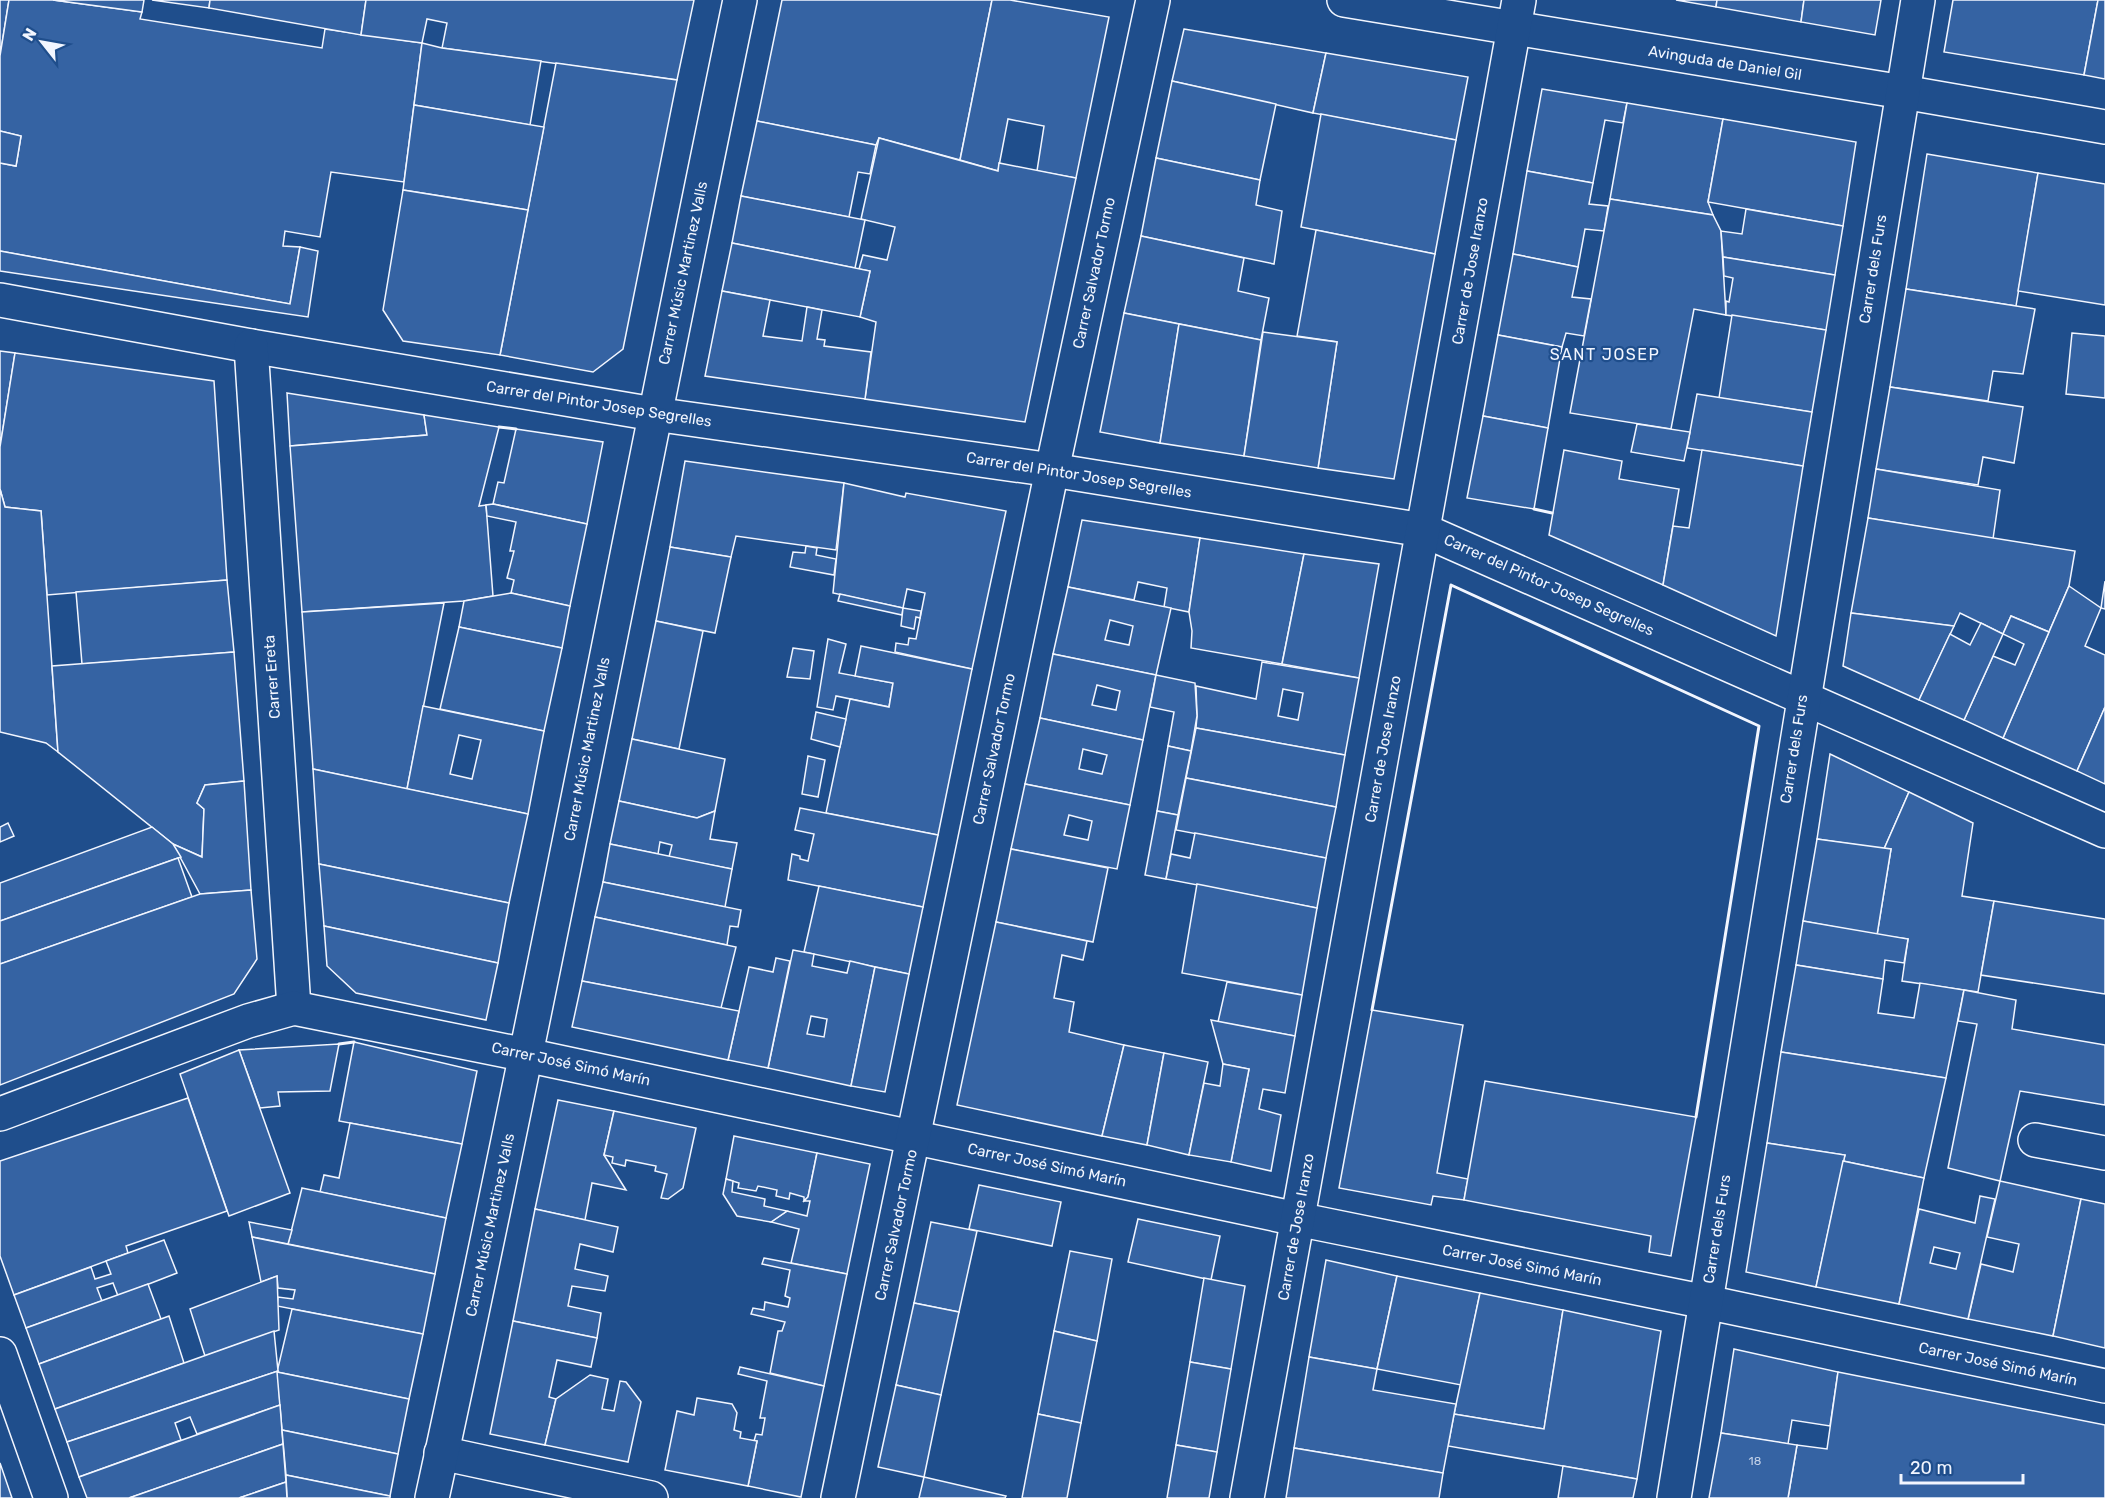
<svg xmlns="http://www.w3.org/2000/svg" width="2105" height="1498" viewBox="0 0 2105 1498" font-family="Rubik,sans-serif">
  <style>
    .building { fill: #3563a3; stroke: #f2f6ff; stroke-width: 1.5; fill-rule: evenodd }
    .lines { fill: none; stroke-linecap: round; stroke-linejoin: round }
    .minor-casing { stroke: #f2f6ff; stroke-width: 36 }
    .minor { stroke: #1f4e8c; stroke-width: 33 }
    .wall { stroke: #f2f6ff; stroke-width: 3 }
    .labels { text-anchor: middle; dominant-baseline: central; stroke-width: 4.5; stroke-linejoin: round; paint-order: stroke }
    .number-label { font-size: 12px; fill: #c3d1e8 }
    .street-label { font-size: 15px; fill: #f2f6ff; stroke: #1f4e8c }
    .neighbourhood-label { font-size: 16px; letter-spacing: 1.5px; fill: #f2f6ff; stroke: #1f4e8c }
  </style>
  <rect width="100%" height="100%" fill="#1f4e8c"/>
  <!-- building -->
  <g class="building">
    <polygon points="0,0 9,0 0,56"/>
    <polygon points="9,0 53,0 142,12 140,19 322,48 325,29 422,43 404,182 331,172 320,237 285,231 283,246 300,247 290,304 0,251 0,163 16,166 21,136 0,131 0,56"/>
    <polygon points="53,0 144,0 142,12"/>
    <polygon points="152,0 210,0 209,8"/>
    <polygon points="210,0 366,0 361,35 209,8"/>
    <polygon points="366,0 694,0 677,80 442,48 447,23 427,19 422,43 361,35"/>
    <polygon points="782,0 992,0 960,160 879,138 876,145 757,121"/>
    <polygon points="992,0 1010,0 1109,17 1076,178 1037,171 1044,126 1008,119 998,171 960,160"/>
    <polygon points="1676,0 1717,0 1716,7"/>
    <polygon points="1717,0 1804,0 1801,22 1716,7"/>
    <polygon points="1804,0 1881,0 1875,35 1801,22"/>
    <polygon points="1953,0 2098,0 2084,75 1944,52"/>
    <polygon points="2098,0 2105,0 2105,79 2084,75"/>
    <polygon points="1184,29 1326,53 1313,113 1172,81"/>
    <polygon points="422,43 442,48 541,61 530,125 414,105"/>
    <polygon points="1326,53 1468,77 1456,140 1313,113"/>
    <polygon points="556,63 677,80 623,349 593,372 500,355"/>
    <polygon points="1172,81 1276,104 1260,180 1156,158"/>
    <polygon points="1542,89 1627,103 1623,123 1605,120 1593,183 1527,171"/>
    <polygon points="1627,103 1723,119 1708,202 1713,215 1610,199"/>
    <polygon points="414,105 544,127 528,210 403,190"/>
    <polygon points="1321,114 1456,140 1435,254 1301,227"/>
    <polygon points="1723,119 1856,142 1843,226 1708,202"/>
    <polygon points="757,121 876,145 870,174 858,172 849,217 741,196"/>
    <polygon points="0,131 21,136 16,166 0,163"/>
    <polygon points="879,138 998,171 999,163 1076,178 1025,422 865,399 876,322 860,317 870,271 859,269 863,255 887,260 895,227 861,219"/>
    <polygon points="1927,154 2038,173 2016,306 1906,289"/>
    <polygon points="1156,158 1260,180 1256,205 1282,211 1274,264 1141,236"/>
    <polygon points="1527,171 1593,183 1589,204 1608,206 1604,231 1585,229 1578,267 1513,254"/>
    <polygon points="2038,173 2105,184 2105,305 2018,291"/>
    <polygon points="403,190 528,210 500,355 403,341 383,310"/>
    <polygon points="741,196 865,220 855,268 732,243"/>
    <polygon points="1610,199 1713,215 1721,231 1726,315 1694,309 1671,429 1570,413"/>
    <polygon points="1746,209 1843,226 1835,275 1723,257 1721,231 1742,234"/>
    <polygon points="1316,230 1435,254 1394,479 1318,468 1337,342 1297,336"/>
    <polygon points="1141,236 1244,258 1238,291 1269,298 1261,340 1124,313"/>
    <polygon points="732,243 870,271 860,317 722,291"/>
    <polygon points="300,247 318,251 308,317 0,271 0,251 290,304"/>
    <polygon points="1513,254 1578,267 1572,297 1591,299 1584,336 1566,333 1562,347 1498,335"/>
    <polygon points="1723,257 1835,275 1826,330 1726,315 1726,301 1729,302 1733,278 1724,276"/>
    <polygon points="1906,289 2035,309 2023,374 1993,371 1988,401 1890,387"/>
    <polygon points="722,291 770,300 763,336 802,341 807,307 822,310 817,339 825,340 824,346 871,352 865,399 705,376"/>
    <polygon points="1124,313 1179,324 1160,443 1100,432"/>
    <polygon points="1732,315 1826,330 1812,412 1719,398"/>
    <polygon points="1179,324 1261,340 1244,456 1160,443"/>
    <polygon points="1263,332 1337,342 1318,468 1244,456"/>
    <polygon points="2072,333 2105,336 2105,398 2066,394"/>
    <polygon points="1498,335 1562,347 1548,428 1483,416"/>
    <polygon points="0,351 15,353 0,447"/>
    <polygon points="15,353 214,381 227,580 47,595 41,511 5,507 0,489 0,447"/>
    <polygon points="1890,387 2023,407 2014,463 1983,457 1978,485 1876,469"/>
    <polygon points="287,393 424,415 427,435 290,446"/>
    <polygon points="1697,394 1812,412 1803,466 1687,448"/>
    <polygon points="424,415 499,427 479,506 486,505 493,596 464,601 302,612 290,446 427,435"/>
    <polygon points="1483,416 1548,428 1534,509 1467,498"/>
    <polygon points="1637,424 1690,432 1684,461 1631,452"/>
    <polygon points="516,429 603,442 587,524 493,504 498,482 504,483"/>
    <polygon points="1564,450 1622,461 1619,479 1679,489 1663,585 1549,535"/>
    <polygon points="1702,450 1803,466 1776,636 1663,585 1673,526 1689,528"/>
    <polygon points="685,461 844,483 836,550 736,536 731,557 670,547"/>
    <polygon points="1876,469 2000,490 1993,539 1868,518"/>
    <polygon points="844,483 905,497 906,493 1006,511 972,669 895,652 896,643 908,645 909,638 916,639 925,593 907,589 903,608 833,593"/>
    <polygon points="0,489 5,507 41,511 58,752 46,743 0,732"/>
    <polygon points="493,504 587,524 570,606 511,593 514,580 507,578 514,551 510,551 516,522 487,516 486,505"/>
    <polygon points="1868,518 2075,551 2069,586 2049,632 2011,616 2003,634 1960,613 1954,626 1851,613"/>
    <polygon points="1082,520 1200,538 1189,612 1164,607 1167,588 1138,582 1134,600 1068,587"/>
    <polygon points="1200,538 1304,554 1282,664 1191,648 1192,631 1189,612"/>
    <polygon points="806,546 817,548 816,555 836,559 834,575 790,567 793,552 805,553"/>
    <polygon points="670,547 731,557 715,633 656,621"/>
    <polygon points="1304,554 1379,564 1359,678 1282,664"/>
    <polygon points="227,580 234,652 82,664 76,592"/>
    <polygon points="2105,581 2105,609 2101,608"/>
    <polygon points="2069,586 2101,608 2085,646 2105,655 2105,707 2077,771 2003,738"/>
    <path d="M 1068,587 L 1171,608 L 1156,675 L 1053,654 ZM 1110,620 L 1133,626 L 1129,645 L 1105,640 Z"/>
    <polygon points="511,593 570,606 562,648 459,627 464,601"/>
    <polygon points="840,594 903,608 902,615 838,601"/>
    <polygon points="444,603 407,789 313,769 302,612"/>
    <polygon points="903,608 921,611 920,618 916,617 914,629 901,626"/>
    <polygon points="1851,613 1954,626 1919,700 1843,666"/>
    <polygon points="2011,616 2049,632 2003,738 1964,720 1993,656 2015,665 2024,644 2003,634"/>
    <polygon points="656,621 703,631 679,749 632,739"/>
    <polygon points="1981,623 2003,634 1964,720 1919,700 1950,634 1970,645"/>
    <polygon points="459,627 562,648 544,731 440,709"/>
    <polygon points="828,639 846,644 839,673 893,683 889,707 836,696 833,710 817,707"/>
    <polygon points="861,646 972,669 938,835 826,813 850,699 889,707 893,683 855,676"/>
    <polygon points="793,648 814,651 810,679 787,677"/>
    <polygon points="234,652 244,781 205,785 197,803 204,809 202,857 173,844 58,752 52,666"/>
    <path d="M 1053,654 L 1156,675 L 1143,740 L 1040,718 ZM 1097,685 L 1120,691 L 1116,710 L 1092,705 Z"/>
    <path d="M 1262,662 L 1359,678 L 1345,755 L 1196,728 L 1197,716 L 1196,686 L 1256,699 ZM 1283,689 L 1303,693 L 1298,720 L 1278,716 Z"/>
    <polygon points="1156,675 1195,683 1197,716 1191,751 1168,746 1174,712 1150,707"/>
    <path d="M 423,706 L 544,731 L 528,814 L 407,789 ZM 459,735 L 481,740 L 472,779 L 450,774 Z"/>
    <polygon points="2105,707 2105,784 2077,771"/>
    <polygon points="816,712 846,719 840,747 811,739"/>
    <path d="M 1040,718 L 1143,740 L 1130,805 L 1025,784 ZM 1083,749 L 1107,755 L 1102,774 L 1079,769 Z"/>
    <polygon points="1196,728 1345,755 1336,807 1186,778"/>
    <polygon points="632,739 725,759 715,811 697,818 619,801"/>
    <polygon points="1168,746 1191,751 1178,815 1157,811"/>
    <polygon points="1830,754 1909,792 1884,849 1817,839"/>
    <polygon points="808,756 825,760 818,797 802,794"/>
    <polygon points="313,769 528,814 509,903 319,864"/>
    <polygon points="1186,778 1336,807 1326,858 1176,830"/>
    <polygon points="244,781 251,890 200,894 173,844 202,857 204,809 197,803 205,785"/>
    <path d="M 1025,784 L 1130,805 L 1117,869 L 1011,849 ZM 1069,815 L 1092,821 L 1088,840 L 1064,835 Z"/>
    <polygon points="1909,792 1973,823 1962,896 1994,901 1978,992 1902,981 1908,939 1877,935 1891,849 1884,849"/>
    <polygon points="619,801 697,818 715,811 710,839 737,843 732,869 669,857 672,845 660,842 658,854 610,844"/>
    <polygon points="800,808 938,835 923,907 788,880 792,854 800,856 800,859 808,861 814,834 795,830"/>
    <polygon points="1157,811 1178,815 1166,879 1145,875"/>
    <polygon points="8,823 14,836 0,842 0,827"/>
    <polygon points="152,827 173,844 181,857 0,921 0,883"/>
    <polygon points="1195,833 1326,858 1317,908 1166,879 1171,854 1190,858"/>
    <polygon points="1817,839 1891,849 1877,935 1803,921"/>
    <polygon points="610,844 732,869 725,907 603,882"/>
    <polygon points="1011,849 1108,868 1093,942 996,922"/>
    <polygon points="178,858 192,897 0,964 0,921"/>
    <polygon points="319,864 509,903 498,963 324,926"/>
    <polygon points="603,882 741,910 738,927 730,926 727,945 595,917"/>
    <polygon points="1197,884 1317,908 1302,995 1182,973"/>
    <polygon points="819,886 923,907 909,974 804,952"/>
    <polygon points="251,890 257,959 234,994 0,1085 0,964 200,894"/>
    <polygon points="1994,901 2105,919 2105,994 1981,975"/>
    <polygon points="595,917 736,947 721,1008 582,981"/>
    <polygon points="1803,921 1908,939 1904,963 1885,960 1883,979 1796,965"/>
    <polygon points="996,922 1087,941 1083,960 1062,955 1054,998 1074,1002 1069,1032 1124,1045 1102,1136 957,1105"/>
    <polygon points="324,926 498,963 486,1020 356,993 327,966"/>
    <path d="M 793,950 L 814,954 L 812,966 L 847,973 L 850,961 L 875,967 L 851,1086 L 768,1068 ZM 811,1016 L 827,1019 L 824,1037 L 807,1034 Z"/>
    <polygon points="776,958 790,961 768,1068 728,1060 749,967 773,972"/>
    <polygon points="1796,965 1883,979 1878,1013 1914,1018 1920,983 1964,990 1946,1078 1781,1052"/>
    <polygon points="875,967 909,974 885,1092 851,1086"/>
    <polygon points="582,981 739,1011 728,1060 572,1027"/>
    <polygon points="1227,982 1302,995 1295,1036 1218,1022"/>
    <polygon points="1964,990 2016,1000 2012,1029 2105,1045 2105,1105 2020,1091 2000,1181 1948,1168 1977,1024 1958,1021"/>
    <polygon points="1372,1010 1463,1025 1437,1173 1468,1179 1464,1200 1433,1196 1431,1205 1339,1188"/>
    <polygon points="1211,1020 1295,1036 1285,1093 1263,1089 1259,1109 1281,1115 1271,1171 1231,1162 1249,1069 1223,1064"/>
    <polygon points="354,1042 477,1071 462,1144 339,1121"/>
    <polygon points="339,1044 330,1091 278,1092 280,1106 260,1108 239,1050"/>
    <polygon points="1124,1045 1164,1053 1147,1145 1102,1136"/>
    <polygon points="239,1050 290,1193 229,1216 180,1074"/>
    <polygon points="1781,1052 1946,1078 1924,1178 1843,1161 1845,1155 1767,1143"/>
    <polygon points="1164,1053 1208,1062 1189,1155 1147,1145"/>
    <polygon points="1223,1064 1249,1069 1231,1162 1189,1155 1204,1083 1220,1086"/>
    <polygon points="1485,1081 1696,1117 1671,1256 1649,1252 1651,1236 1464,1200"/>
    <polygon points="188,1098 227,1211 126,1246 128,1253 14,1295 0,1256 0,1161"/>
    <polygon points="558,1100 614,1111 604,1155 626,1190 592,1183 585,1220 535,1209"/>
    <polygon points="614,1111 696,1128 683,1188 668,1199 661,1198 667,1174 655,1171 656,1166 626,1160 625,1166 612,1163 613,1157 604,1155"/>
    <polygon points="350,1123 462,1144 446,1218 320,1192 324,1175 339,1178"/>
    <polygon points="734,1136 817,1153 808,1197 804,1201 804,1197 790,1193 789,1199 776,1196 777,1190 758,1186 756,1191 738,1188 739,1183 726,1179"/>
    <polygon points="1767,1143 1845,1155 1816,1287 1746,1272"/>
    <polygon points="817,1153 870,1164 847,1274 791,1263 799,1229 771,1222 787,1211 807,1216 810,1201 804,1201 808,1197"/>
    <polygon points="1843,1161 1924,1178 1899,1304 1816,1287"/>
    <polygon points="726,1179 733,1181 732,1192 765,1199 764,1206 787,1211 771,1222 737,1216 723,1194"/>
    <polygon points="2000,1181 2081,1199 2053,1336 1968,1319 1981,1264 2013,1272 2019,1244 1987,1237"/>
    <polygon points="979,1185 1061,1202 1052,1246 969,1229"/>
    <polygon points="302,1188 446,1218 435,1274 288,1244"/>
    <path d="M 1980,1196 L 1995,1199 L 1968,1319 L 1899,1304 L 1919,1209 L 1975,1223 ZM 1934,1247 L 1960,1253 L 1956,1269 L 1930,1263 Z"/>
    <polygon points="2081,1199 2105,1204 2105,1348 2053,1336"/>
    <polygon points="535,1209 618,1227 613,1252 580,1244 575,1269 608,1276 605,1291 572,1286 568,1306 601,1313 597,1338 513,1321"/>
    <polygon points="1138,1219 1220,1236 1211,1280 1128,1262"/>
    <polygon points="249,1222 292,1230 288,1244 252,1237"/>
    <polygon points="931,1222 977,1231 959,1312 914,1303"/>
    <polygon points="252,1237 435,1274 423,1334 277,1306 278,1297 293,1299 295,1290 278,1288 277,1276 261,1282"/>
    <polygon points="164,1240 177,1273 118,1296 113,1283 97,1288 102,1301 26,1328 14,1295 91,1267 95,1279 111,1274 106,1261"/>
    <polygon points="1070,1251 1112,1259 1097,1341 1054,1331"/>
    <polygon points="764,1258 847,1274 824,1386 770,1373 778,1331 782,1331 785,1322 751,1314 753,1308 764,1310 765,1302 788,1307 790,1298 785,1296 790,1270 762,1264"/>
    <polygon points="1326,1260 1397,1276 1377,1369 1309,1357"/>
    <polygon points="277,1276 279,1330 205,1356 190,1309"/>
    <polygon points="1397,1276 1480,1293 1461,1385 1377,1369"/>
    <polygon points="1204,1278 1245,1286 1231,1369 1190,1362"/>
    <polygon points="148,1284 161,1319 39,1364 26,1328"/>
    <polygon points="1480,1293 1563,1310 1544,1429 1454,1414"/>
    <polygon points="914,1303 959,1312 941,1395 896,1385"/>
    <polygon points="292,1309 423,1334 409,1399 277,1372"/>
    <polygon points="1563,1310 1661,1331 1637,1479 1448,1446 1454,1414 1544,1429"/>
    <polygon points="169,1316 184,1363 55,1409 39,1364"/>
    <polygon points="513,1321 597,1338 591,1367 557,1360 549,1397 556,1399 545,1445 490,1434"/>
    <polygon points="274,1331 278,1371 67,1442 55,1409"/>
    <polygon points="1054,1331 1097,1341 1081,1423 1038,1414"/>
    <polygon points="1734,1349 1838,1372 1830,1426 1792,1420 1788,1444 1721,1433"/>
    <polygon points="1309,1357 1377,1369 1373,1390 1456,1404 1443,1473 1294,1448"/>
    <polygon points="1190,1362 1231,1369 1217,1452 1176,1445"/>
    <polygon points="740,1367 824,1386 801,1497 748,1486 757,1441 754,1441 756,1434 762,1435 765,1418 760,1418 767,1381 738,1374"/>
    <polygon points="278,1371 280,1405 197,1434 190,1417 175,1423 181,1440 79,1477 67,1442"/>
    <polygon points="277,1372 409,1399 398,1454 282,1430"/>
    <polygon points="1838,1372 2105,1425 2105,1498 1788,1498 1797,1445 1827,1449"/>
    <polygon points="590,1375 608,1379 602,1409 614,1411 620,1381 626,1382 641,1402 628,1462 545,1445 556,1399"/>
    <polygon points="896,1385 941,1395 924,1477 878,1467"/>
    <polygon points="697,1398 732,1404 737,1413 734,1430 741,1432 740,1438 757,1441 748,1486 665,1470 677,1411 694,1415"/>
    <polygon points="280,1405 283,1444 129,1498 87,1498 79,1477"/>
    <polygon points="1038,1414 1081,1423 1067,1498 1022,1498"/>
    <polygon points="282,1430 398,1454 390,1496 286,1475"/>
    <polygon points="1721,1433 1797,1445 1788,1498 1709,1498"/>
    <polygon points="283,1444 286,1482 239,1498 129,1498"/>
    <polygon points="1176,1445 1217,1452 1209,1498 1167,1498"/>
    <polygon points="1294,1448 1443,1473 1439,1498 1286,1498"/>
    <polygon points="0,1463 12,1498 0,1498"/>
    <polygon points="1563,1466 1637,1479 1633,1498 1558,1498"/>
    <polygon points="286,1475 390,1496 390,1498 287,1498"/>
    <polygon points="924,1477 1006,1496 1005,1498 919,1498"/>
    <polygon points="286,1482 287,1498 239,1498"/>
  </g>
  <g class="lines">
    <defs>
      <g id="minor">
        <polyline points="1344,0 1903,92 2105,127"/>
        <polyline points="0,300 251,346 654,414 1052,470 1423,530 2105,831"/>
        <polyline points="251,346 294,1008"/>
        <polyline points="0,1114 248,1021 294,1008 526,1055 1297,1219 1706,1302 2105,1386"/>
        <polyline points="2035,1140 2105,1153"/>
        <polyline points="0,1354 51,1498"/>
        <polyline points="441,1453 651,1498"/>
        <path d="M 432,1498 C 541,1000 636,499 740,0"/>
        <polyline points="838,1498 1052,470 1153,0"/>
        <polyline points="1247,1498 1519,0"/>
        <polyline points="1674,1498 1918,0"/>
      </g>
    </defs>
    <!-- minor casing -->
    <use href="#minor" class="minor-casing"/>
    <!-- minor -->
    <use href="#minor" class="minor"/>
    <!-- wall -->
    <g class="wall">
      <polyline points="499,427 516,429"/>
      <polyline points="1534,509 1552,513"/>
      <polyline points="1372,1010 1451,585 1759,726 1696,1117"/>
      <polyline points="339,1044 354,1042"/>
    </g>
  </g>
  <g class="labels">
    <!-- number labels -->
    <g class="number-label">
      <text x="1755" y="1461">18</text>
    </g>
    <!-- street labels -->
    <g class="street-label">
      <text transform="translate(1725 63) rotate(9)">Avinguda de Daniel Gil</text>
      <text transform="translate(1873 269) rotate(-81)">Carrer dels Furs</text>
      <text transform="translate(1470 271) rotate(-80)">Carrer de Jose Iranzo</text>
      <text transform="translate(683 273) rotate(-78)">Carrer Músic Martinez Valls</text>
      <text transform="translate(1094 273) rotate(-78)">Carrer Salvador Tormo</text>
      <text transform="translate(599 404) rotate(9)">Carrer del Pintor Josep Segrelles</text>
      <text transform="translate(1079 475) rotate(9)">Carrer del Pintor Josep Segrelles</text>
      <text transform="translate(1549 585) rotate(24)">Carrer del Pintor Josep Segrelles</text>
      <text transform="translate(272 677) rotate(-94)">Carrer Ereta</text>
      <text transform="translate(587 749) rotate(-79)">Carrer Músic Martinez Valls</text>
      <text transform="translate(994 749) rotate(-78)">Carrer Salvador Tormo</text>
      <text transform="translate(1383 749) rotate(-80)">Carrer de Jose Iranzo</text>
      <text transform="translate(1794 749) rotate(-81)">Carrer dels Furs</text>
      <text transform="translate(571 1064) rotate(12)">Carrer José Simó Marín</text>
      <text transform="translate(1047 1165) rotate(12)">Carrer José Simó Marín</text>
      <text transform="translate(490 1225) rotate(-78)">Carrer Músic Martinez Valls</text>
      <text transform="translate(896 1225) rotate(-78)">Carrer Salvador Tormo</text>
      <text transform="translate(1296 1227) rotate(-80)">Carrer de Jose Iranzo</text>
      <text transform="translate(1717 1229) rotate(-81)">Carrer dels Furs</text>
      <text transform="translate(1522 1265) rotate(11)">Carrer José Simó Marín</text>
      <text transform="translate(1998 1364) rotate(12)">Carrer José Simó Marín</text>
    </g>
    <!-- neighbourhood labels -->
    <g class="neighbourhood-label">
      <text x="1605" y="354">SANT JOSEP</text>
    </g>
  </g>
  <!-- north arrow -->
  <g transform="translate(42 42) rotate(301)" stroke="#1f4e8c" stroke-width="4.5" paint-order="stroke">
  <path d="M0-4.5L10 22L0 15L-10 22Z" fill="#f2f6ff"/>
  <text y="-9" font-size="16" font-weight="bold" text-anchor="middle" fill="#f2f6ff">N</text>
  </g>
  <!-- scale -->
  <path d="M1901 1474v9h122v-9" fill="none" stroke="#f2f6ff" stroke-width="3"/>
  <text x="1910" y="1474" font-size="18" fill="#f2f6ff" stroke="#1f4e8c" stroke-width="4.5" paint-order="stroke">20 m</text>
</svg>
